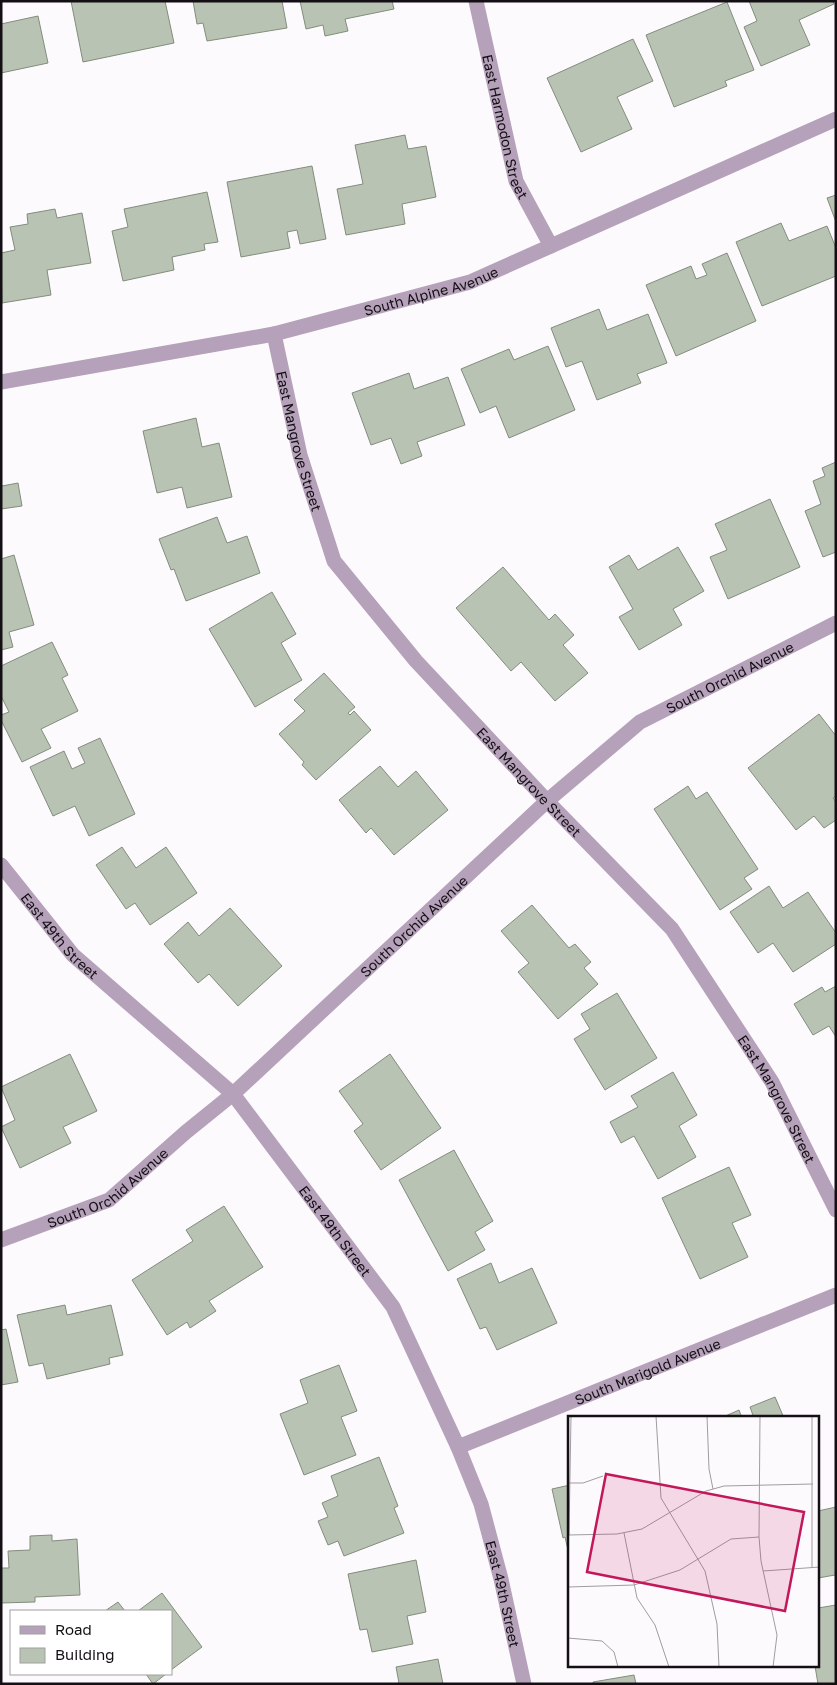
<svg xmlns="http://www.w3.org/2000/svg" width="837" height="1685" viewBox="0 0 837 1685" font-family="'Golos Text',sans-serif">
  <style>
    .building { fill: #b8c3b3; stroke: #828d7d }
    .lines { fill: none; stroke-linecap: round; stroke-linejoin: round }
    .minor { stroke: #b5a1b9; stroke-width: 15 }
    .labels { text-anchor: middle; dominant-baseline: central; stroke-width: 5; stroke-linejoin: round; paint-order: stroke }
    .street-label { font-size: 14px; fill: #140f14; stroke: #fff }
    .inset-road { fill: none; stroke: #a09ca0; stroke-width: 1 }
    .view { fill: #c2185b; fill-opacity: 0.15; stroke: #c2185b; stroke-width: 2.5 }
    .inset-edge { fill: none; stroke: #140f14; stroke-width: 2.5 }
  </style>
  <rect width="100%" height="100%" fill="#fdfafe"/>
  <!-- building -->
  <g class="building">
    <polygon points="71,1 165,1 174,43 83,62"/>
    <polygon points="193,1 282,1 287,28 207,41 203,23 197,24"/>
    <polygon points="300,1 392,1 394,9 345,19 348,31 325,36 323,25 306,29"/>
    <polygon points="749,1 833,1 834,4 799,20 810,45 761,66 744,27 757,21"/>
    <polygon points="727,2 754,70 725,81 727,86 674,107 646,35"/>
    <polygon points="38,16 48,63 1,73 1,24"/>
    <polygon points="633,39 653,81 617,97 632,129 581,152 547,78"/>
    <polygon points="405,135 408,149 426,146 436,197 402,204 405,224 346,235 337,189 363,184 355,145"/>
    <polygon points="312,166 326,239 300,244 297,230 287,232 290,248 241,257 227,182"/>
    <polygon points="207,192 218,242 204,244 205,250 172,257 174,270 123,281 112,231 128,227 124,209"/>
    <polygon points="836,195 836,222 827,198"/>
    <polygon points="55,209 57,218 82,213 91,263 47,270 51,295 2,303 1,253 15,250 10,227 28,224 27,214"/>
    <polygon points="781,223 789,241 827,226 836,248 836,276 762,306 736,242"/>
    <polygon points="727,253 756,321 676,356 646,285 691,266 696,279 707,275 702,264"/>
    <polygon points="599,309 607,330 648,314 667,363 637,374 641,383 597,400 582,361 566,367 551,328"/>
    <polygon points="548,346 575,410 509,438 496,406 480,413 461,369 509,349 514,360"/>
    <polygon points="409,373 414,389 448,377 465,425 417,442 422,456 401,464 391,438 371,445 352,393"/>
    <polygon points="196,418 202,447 219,443 232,497 187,508 182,487 157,493 143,431"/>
    <polygon points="836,462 836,552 823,557 805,511 821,504 813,481 825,476 822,468"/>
    <polygon points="1,483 2,486 18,483 22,506 1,509"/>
    <polygon points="770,499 800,567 728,599 710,557 727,550 715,524"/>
    <polygon points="217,517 227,543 247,536 260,573 186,601 174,569 171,570 159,539"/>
    <polygon points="678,547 704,591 673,609 682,625 639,650 619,617 633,609 609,567 629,555 638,570"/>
    <polygon points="14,555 34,625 9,632 13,647 1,650 1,559"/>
    <polygon points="503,567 549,620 555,614 574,635 563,645 588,673 555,701 521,662 511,671 456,608"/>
    <polygon points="272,592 296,634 281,643 302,680 255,707 209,629"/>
    <polygon points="52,642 68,675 62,678 78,711 41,729 51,748 22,762 1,720 1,715 9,712 1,696 1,666"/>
    <polygon points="324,673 355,707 348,713 350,715 354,711 371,730 316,780 302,765 304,762 279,734 305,711 294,700"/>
    <polygon points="819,714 836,736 836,796 833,798 836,802 836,820 824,828 814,816 796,830 748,768"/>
    <polygon points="100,738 135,814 89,836 75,806 53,816 30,767 64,751 72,769 85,763 78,748"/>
    <polygon points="380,766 398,787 416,771 448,810 394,855 371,828 366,833 339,800"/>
    <polygon points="688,786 696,799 707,792 758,869 744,878 752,889 720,910 654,809"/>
    <polygon points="122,847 136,868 166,847 197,893 150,925 135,903 126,909 96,865"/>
    <polygon points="769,886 783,908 808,892 836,933 836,944 793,972 773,943 758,953 730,912"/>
    <polygon points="532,905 569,948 575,944 591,962 584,968 598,984 558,1019 518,972 529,963 501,931"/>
    <polygon points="230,908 282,966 238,1006 209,974 198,983 164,944 188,922 199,936"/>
    <polygon points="836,986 836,1037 829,1026 813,1035 794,1004 822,987 825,992"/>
    <polygon points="617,993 657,1058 605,1090 574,1039 590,1029 581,1014"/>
    <polygon points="70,1054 97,1111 63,1127 71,1143 20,1168 1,1127 15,1120 1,1087"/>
    <polygon points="390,1054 441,1128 381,1170 354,1131 363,1124 339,1091"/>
    <polygon points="673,1072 697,1115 679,1126 696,1157 658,1179 634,1136 621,1143 610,1122 638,1107 631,1096"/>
    <polygon points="454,1150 493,1221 475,1232 485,1250 448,1271 399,1180"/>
    <polygon points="729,1167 751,1215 732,1223 748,1257 700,1279 662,1198"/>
    <polygon points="224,1206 263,1267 209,1301 216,1311 190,1328 187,1322 167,1335 132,1280 193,1241 186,1230"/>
    <polygon points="491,1263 499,1283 532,1268 557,1323 497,1350 486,1327 480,1329 457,1279"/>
    <polygon points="65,1305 67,1315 111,1305 123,1355 109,1358 110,1364 47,1379 43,1363 29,1366 17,1315"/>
    <polygon points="6,1329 18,1382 1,1385 1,1330"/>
    <polygon points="339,1365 357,1411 341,1417 356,1455 304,1475 280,1414 308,1403 300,1380"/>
    <polygon points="775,1397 784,1418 754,1418 750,1407"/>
    <polygon points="739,1410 742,1418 721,1418"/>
    <polygon points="379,1457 398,1506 394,1508 404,1533 344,1556 338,1541 328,1545 318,1521 328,1517 322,1503 338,1496 331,1476"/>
    <polygon points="570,1485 570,1559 565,1537 563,1538 552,1489"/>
    <polygon points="836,1507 836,1577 835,1575 818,1578 818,1511"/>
    <polygon points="52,1535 52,1541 77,1539 80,1595 35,1597 35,1602 1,1603 1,1568 9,1568 8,1551 30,1550 30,1536"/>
    <polygon points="416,1560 426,1612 407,1616 413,1644 372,1652 367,1629 360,1630 348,1574"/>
    <polygon points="162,1593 202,1647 171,1670 171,1611 138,1611"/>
    <polygon points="118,1602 125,1611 105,1611"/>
    <polygon points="836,1605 836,1684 818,1684 815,1666 818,1666 818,1608"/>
    <polygon points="438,1659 443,1684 395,1684 399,1683 396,1667"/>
    <polygon points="146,1674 166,1674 153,1684"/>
    <polygon points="634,1675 636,1684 593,1684 593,1682"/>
  </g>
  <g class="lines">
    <!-- minor -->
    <g class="minor">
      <path id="s1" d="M 476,1 L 516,181 L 551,246"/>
      <path id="s2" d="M 274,334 L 300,455 L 334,561 L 416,661 L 547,801 L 672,929 L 772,1082 L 836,1210"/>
      <path id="s3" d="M 1,382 L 274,334 L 470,282 L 836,119"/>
      <path id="s4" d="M 1,865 L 73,955 L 233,1094 L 393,1307 L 458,1447 L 481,1504 L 501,1579 L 524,1684"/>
      <path id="s5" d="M 1,1240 L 109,1200 L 186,1132 L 233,1094 L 547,801 L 640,722 L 836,623"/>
      <path id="s6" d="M 458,1447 L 836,1295"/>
    </g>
  </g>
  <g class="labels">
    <!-- street labels -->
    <g class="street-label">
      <text stroke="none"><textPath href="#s1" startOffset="129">East Harmodon Street</textPath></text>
      <text stroke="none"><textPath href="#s3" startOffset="440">South Alpine Avenue</textPath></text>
      <text stroke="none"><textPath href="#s2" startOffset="110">East Mangrove Street</textPath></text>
      <text stroke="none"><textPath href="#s5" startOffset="930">South Orchid Avenue</textPath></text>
      <text stroke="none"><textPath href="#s2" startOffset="530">East Mangrove Street</textPath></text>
      <text stroke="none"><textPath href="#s5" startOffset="525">South Orchid Avenue</textPath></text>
      <text stroke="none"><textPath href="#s4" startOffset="92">East 49th Street</textPath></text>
      <text stroke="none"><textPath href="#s2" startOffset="935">East Mangrove Street</textPath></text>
      <text stroke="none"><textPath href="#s5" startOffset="120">South Orchid Avenue</textPath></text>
      <text stroke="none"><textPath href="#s4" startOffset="498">East 49th Street</textPath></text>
      <text stroke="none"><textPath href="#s6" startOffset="204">South Marigold Avenue</textPath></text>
      <text stroke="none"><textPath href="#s4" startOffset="902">East 49th Street</textPath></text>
    </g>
  </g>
  <!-- overview -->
  <g transform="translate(568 1416)">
    <rect width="251" height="251" fill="#fdfafe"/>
    <path class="inset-road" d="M 28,0 L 84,0M 88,0 L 93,82 L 137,155 L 149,208 L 151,251M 139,0 L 141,53 L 145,73M 192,0 L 191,121 L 193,145 L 209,219 L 205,251M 1,67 L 15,67 L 35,60M 56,117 L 69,182 L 87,209 L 101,251M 0,119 L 49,118 L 74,113 L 138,75 L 156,70 L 245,68M 1,119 L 3,0M 244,152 L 244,0M 195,155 L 252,151M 0,171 L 66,169 L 112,154 L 163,123 L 191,121M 0,222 L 34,225 L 46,236 L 50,251"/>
    <path class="view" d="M 38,58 L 236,96 L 217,195 L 19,156 Z"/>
    <rect width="251" height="251" class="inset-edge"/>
  </g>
  <!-- border -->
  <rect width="837" height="1685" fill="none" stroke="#140f14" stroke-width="5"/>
  <!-- legend -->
  <rect x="10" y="1610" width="162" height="65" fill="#ffffff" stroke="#a19fa1"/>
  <rect x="20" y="1626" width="25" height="8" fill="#b5a1b9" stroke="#a19fa1"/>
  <text x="55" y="1635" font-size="15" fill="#140f14">Road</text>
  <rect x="20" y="1648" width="25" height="15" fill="#b8c3b3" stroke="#a19fa1"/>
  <text x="55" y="1660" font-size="15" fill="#140f14">Building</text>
</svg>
